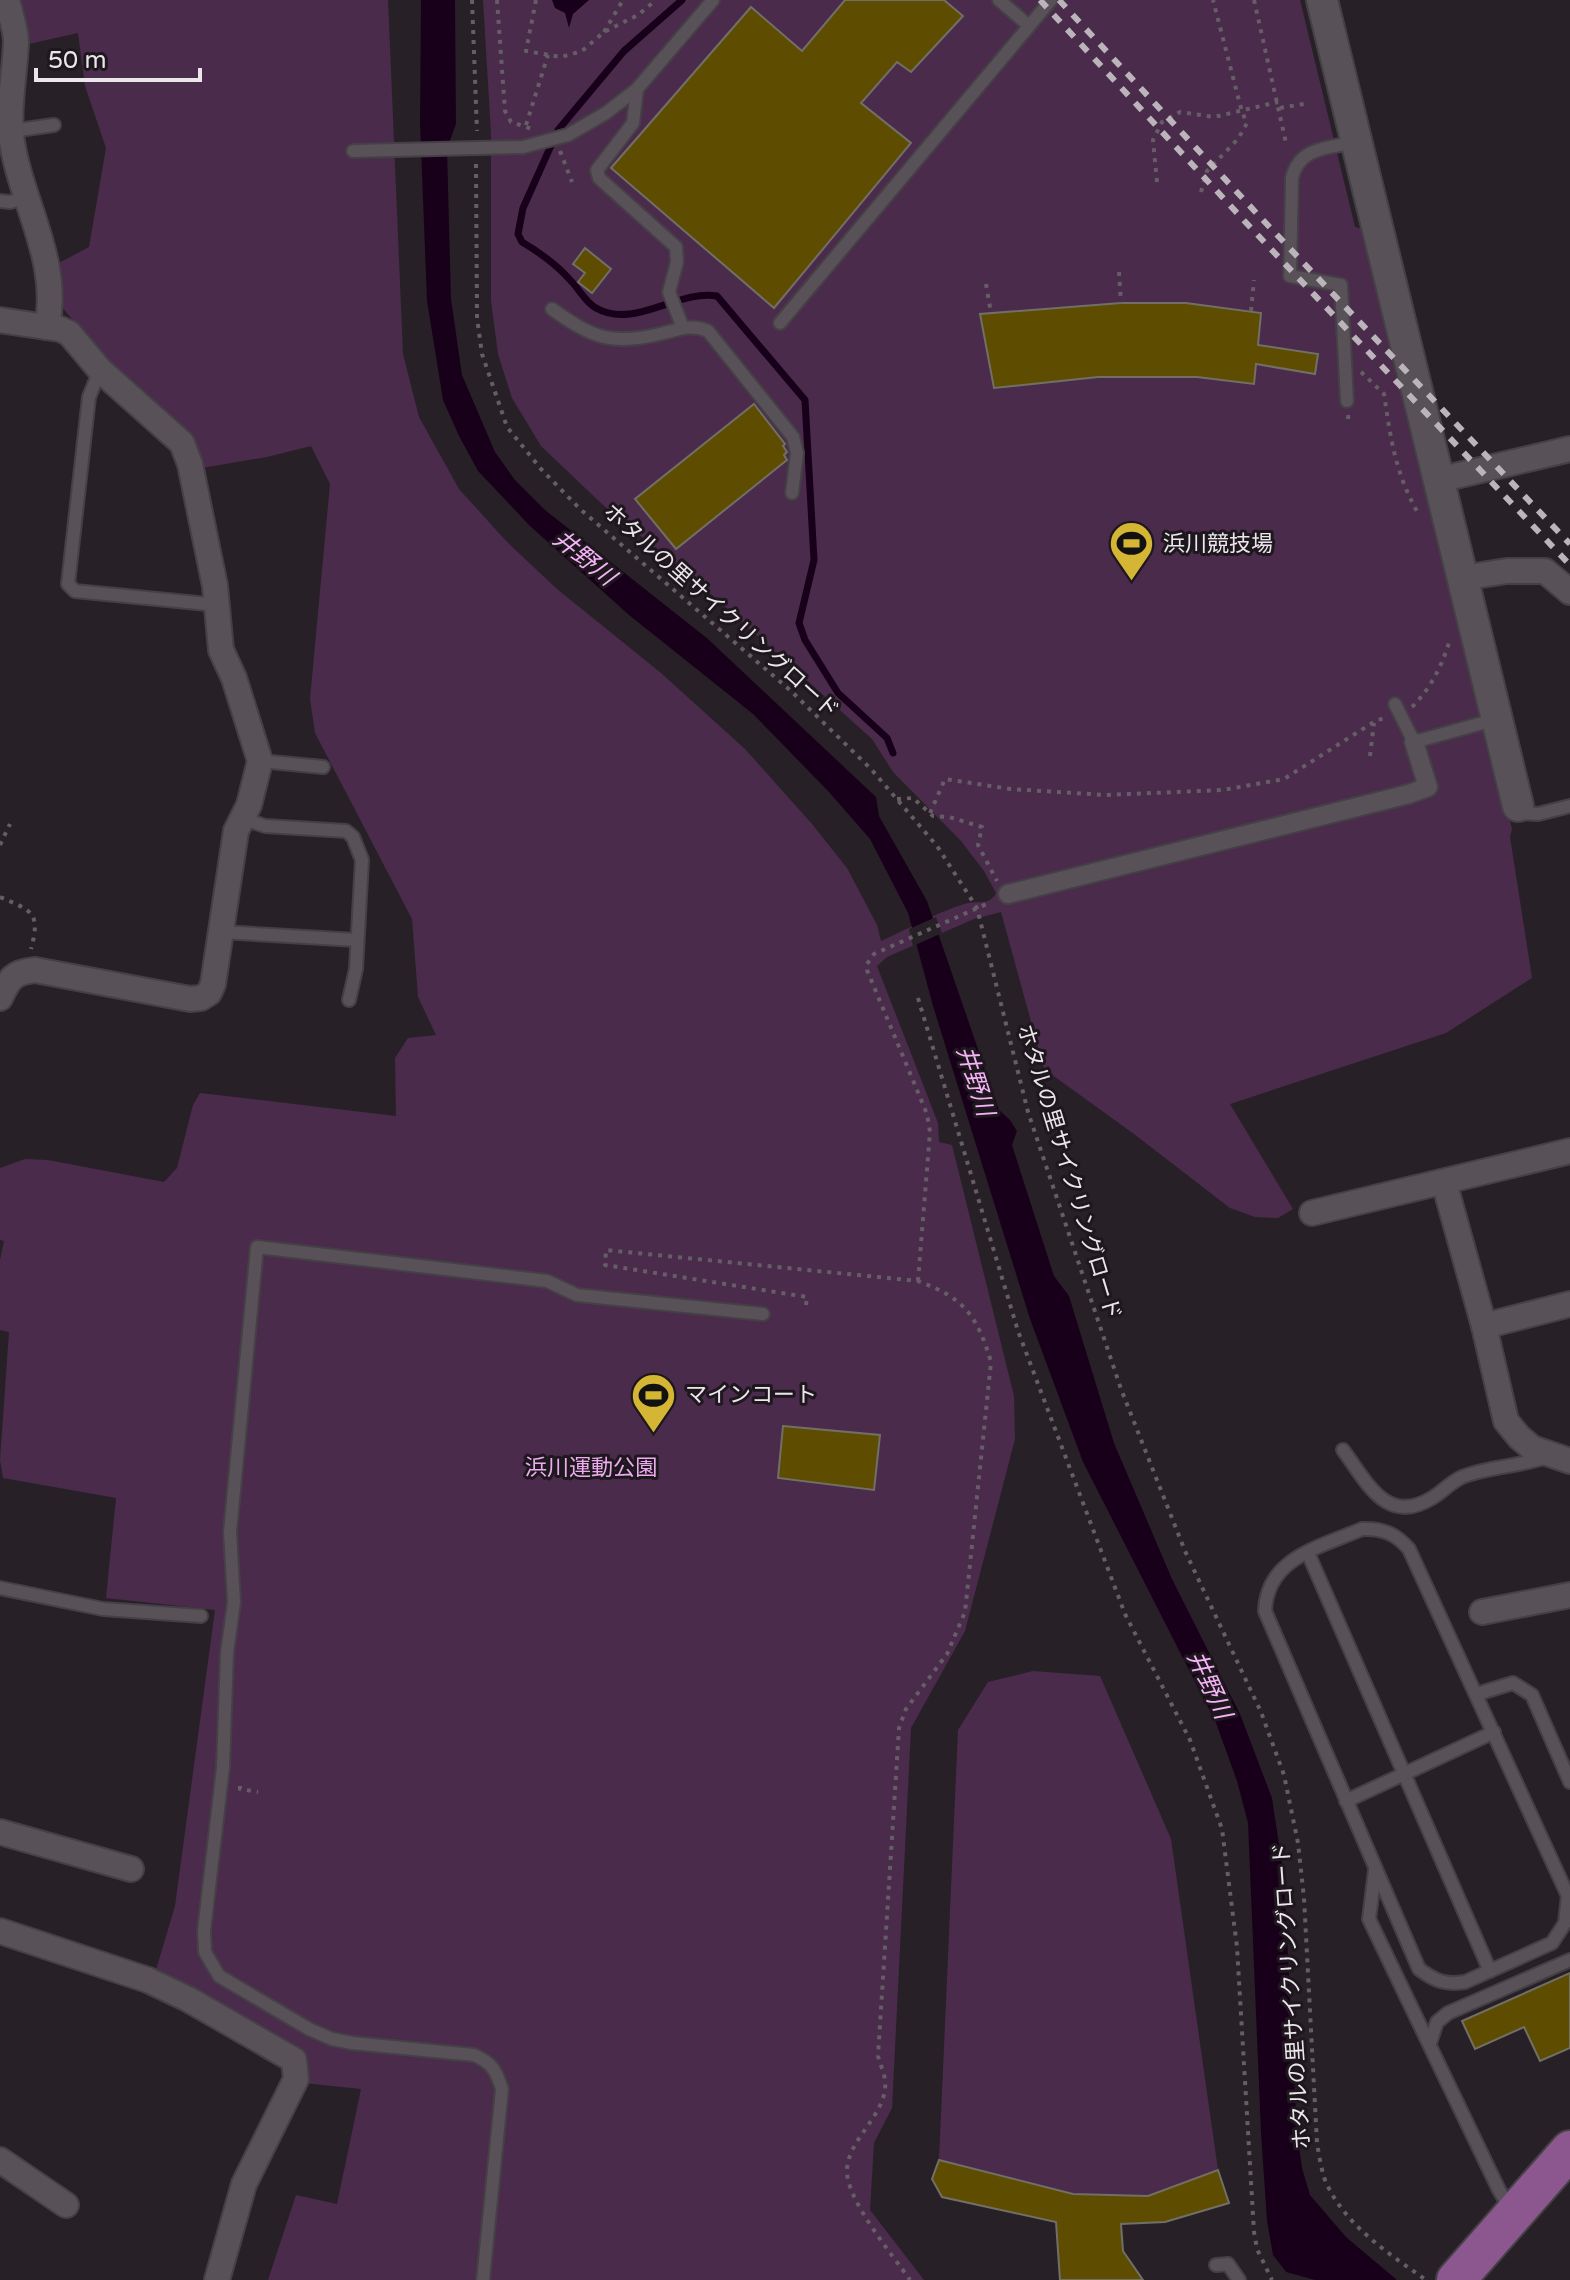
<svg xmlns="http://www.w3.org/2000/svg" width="1570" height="2280" viewBox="0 0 1570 2280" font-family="'Varela Round','Noto Sans JP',sans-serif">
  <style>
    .green { fill: #4a2b4b }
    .water { fill: #19001a }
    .pier { fill: #272127 }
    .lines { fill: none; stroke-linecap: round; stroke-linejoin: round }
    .stream { stroke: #19001a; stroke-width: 7 }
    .building { fill: #5e4d00; stroke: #716f66; stroke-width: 2 }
    .service-casing { stroke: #454045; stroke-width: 16 }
    .pedestrian-casing { stroke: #454045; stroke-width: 22 }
    .minor-casing { stroke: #454045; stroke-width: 28 }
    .tertiary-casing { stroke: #454045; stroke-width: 34 }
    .primary-casing { stroke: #454045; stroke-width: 42 }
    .path { stroke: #655f65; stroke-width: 4; stroke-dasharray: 4 6; stroke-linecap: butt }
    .service { stroke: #585158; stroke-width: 12 }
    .pedestrian { stroke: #585158; stroke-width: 18 }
    .minor { stroke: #585158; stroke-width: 24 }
    .tertiary { stroke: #585158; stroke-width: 30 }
    .primary { stroke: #8c578f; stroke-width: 38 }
    .rail { stroke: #bbb5bb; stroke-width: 6; stroke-dasharray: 10 10; stroke-linecap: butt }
    .labels { text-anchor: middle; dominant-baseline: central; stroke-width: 6; stroke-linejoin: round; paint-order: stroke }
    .poi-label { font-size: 22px; fill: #ebe6eb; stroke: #1e181e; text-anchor: start }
    .street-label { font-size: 22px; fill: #ebe6eb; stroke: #1e181e }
    .park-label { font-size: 22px; fill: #edabef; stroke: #1e181e }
    .water-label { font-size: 24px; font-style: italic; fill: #f5b3f7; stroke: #1e181e }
  </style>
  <rect width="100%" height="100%" fill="#272127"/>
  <!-- green -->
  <g class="green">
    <path d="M 13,0 L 388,0 L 403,354 L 419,417 L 459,489 L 507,542 L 557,589 L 661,673 L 745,749 L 812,824 L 847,868 L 877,925 L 881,941 C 904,931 946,908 968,903 C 980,901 990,905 996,893 L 984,871 L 961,841 L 893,772 L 872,739 L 711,594 L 603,505 L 541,446 L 512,398 L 498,354 L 491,301 L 491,133 L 483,0 L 1300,0 L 1355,227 L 1367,230 L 1512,829 L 1510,837 L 1532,978 L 1446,1033 L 1230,1104 L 1293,1209 L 1278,1218 L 1255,1217 L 1230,1208 L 1134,1134 L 1044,1069 L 1001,912 L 974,919 L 887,957 L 877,966 L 938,1123 L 939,1142 L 952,1145 L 1014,1396 L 1015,1439 L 965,1631 L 911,1728 L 892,2108 L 874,2143 L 870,2210 L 924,2280 L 268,2280 L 296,2195 L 337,2204 L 361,2089 L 303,2083 L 300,2051 L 156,1970 L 175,1906 L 215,1610 L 106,1598 L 116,1498 L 3,1478 L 0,1460 L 9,1332 L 0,1330 L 0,1260 L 4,1241 L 0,1240 L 0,1168 L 25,1159 L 48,1160 L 164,1182 L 177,1168 L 193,1105 L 200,1093 L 396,1116 L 395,1058 L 408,1038 L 436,1035 L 418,997 L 412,919 L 315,733 L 310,699 L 330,484 L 311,446 L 267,457 L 202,468 L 59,304 L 57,264 L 89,247 L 106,148 L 85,86 L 78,33 L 24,45 Z"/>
    <polygon points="1033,1671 1100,1676 1171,1839 1218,2170 1148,2196 1073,2194 939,2160 958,1730 988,1682"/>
  </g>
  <!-- water -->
  <g class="water">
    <polygon points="421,0 455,0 456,124 447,149 451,299 462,375 495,452 515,480 545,510 708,639 876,797 879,816 927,901 999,1110 1010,1120 1017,1131 1012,1145 1054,1276 1069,1296 1114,1443 1172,1579 1240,1714 1272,1798 1284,1877 1297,2131 1302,2168 1310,2195 1346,2237 1397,2280 1315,2280 1286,2272 1273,2255 1267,2221 1261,2133 1248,1823 1237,1781 1216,1723 1083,1462 1030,1319 933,1006 908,913 870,839 828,791 753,714 629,615 530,526 478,471 459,436 443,400 427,301 420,123"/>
    <polygon points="552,0 589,0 573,14 569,28 565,13 555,8"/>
  </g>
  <!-- pier -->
  <polygon class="pier" points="936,917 942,933 913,946 909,929"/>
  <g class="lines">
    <!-- stream -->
    <path class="stream" d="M 682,0 L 624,51 L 558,130 L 523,208 L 518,234 L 522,242 C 539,252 558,266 571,281 C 580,290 585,302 596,308 C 634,330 678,289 717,296 L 805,400 L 814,560 L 799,623 L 805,640 L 838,693 L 887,738 L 893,753"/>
  </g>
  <!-- building -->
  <g class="building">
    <polygon points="845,0 944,0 963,16 911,72 897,62 861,103 911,143 774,308 611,168 751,7 802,51"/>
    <polygon points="585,248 611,269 592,293 578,282 585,273 573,264"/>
    <polygon points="1121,303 1186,303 1261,313 1258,345 1318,354 1315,374 1256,364 1254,384 1197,377 1098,377 994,388 980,314"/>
    <polygon points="754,404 785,444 783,446 787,452 784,455 787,460 676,549 635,499"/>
    <polygon points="783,1426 880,1435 874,1490 778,1478"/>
    <polygon points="1570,1973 1570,2048 1540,2061 1524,2027 1475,2049 1462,2021"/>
    <polygon points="939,2160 1073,2194 1148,2196 1218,2170 1229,2203 1165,2222 1121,2224 1123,2251 1143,2280 1060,2280 1056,2222 942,2197 932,2179"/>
  </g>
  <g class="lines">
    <defs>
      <g id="service">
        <polyline points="999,0 1028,25"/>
        <polyline points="11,131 54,125"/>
        <polyline points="353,151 523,147 568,135 606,113 637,89"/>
        <polyline points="0,201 10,202 27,197"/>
        <path d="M 552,309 C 594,339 613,346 664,333 C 680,329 692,324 708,331 L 793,437 L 797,453 L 792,493"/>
        <polyline points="780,323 1051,0"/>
        <polyline points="683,328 669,292 677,262 676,247 599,178 597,170 633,123 637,89 713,0"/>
        <polyline points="100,370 89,397 68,584 75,591 218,605"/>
        <path d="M 1347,401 L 1341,285 L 1290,276 L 1292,178 C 1299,147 1329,148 1356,142"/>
        <polyline points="1395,704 1414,742 1497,719"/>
        <polyline points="260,761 323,767"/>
        <polyline points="1518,806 1522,813 1538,814 1570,806"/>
        <polyline points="241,818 265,826 346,831 353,837 362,860 356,969 349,1000"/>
        <polyline points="222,932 356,940"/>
        <path d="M 1343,1450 C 1367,1482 1386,1526 1432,1498 C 1442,1492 1451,1482 1462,1477 C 1489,1466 1519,1467 1546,1457"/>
        <path d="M 1362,1529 C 1383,1528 1396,1534 1409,1549 L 1568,1896 L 1565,1923 L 1552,1943 L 1465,1982 C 1445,1985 1435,1981 1419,1969 L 1265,1611 C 1267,1557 1321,1547 1362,1529 Z"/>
        <polyline points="1308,1553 1490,1971"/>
        <polyline points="0,1588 103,1609 201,1616"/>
        <polyline points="1477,1694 1513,1683 1532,1695 1570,1782"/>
        <polyline points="1346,1801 1494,1732"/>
        <polyline points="1375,1871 1369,1919 1499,2190 1511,2210"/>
        <polyline points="1430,2043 1437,2022 1448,2013 1570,1960"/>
        <polyline points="1216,2265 1228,2264 1239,2280"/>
        <path d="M 483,2280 L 502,2089 C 496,2070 492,2063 474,2055 L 352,2043 L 332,2039 L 309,2029 L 219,1976 L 205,1952 L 204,1931 L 223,1767 L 227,1653 L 234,1602 L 230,1532 L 257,1247 L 547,1281 L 577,1295 L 763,1314"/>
      </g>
      <polyline id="pedestrian" points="1008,894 1409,794 1428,787 1414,742"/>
      <g id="minor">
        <path d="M 7,0 C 10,13 16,29 16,42 C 15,73 8,104 11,135 C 19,200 61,259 47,327"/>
        <path d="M 0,320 L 60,329 L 69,333 L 100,370 L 182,443 L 190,464 L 215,586 L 221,650 L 234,678 L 260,761 L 249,805 L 236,831 L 213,984 L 209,993 L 201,998 L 190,999 L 35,970 C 13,972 9,979 0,998"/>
        <polyline points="1438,480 1570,449"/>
        <polyline points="1462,578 1507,571 1545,571 1570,592"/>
        <polyline points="1444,1182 1484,1326 1506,1421 1519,1437 1532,1448 1570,1461"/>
        <polyline points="1312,1213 1570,1151"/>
        <polyline points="1484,1326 1570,1304"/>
        <polyline points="1482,1612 1570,1595"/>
        <polyline points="0,1832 131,1869"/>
        <polyline points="0,1931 148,1980 188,1999 294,2060 296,2079 244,2184 217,2280"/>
        <polyline points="0,2160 66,2205"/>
      </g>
      <polyline id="tertiary" points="1322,0 1518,806"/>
      <polyline id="primary" points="1456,2280 1570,2150"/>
    </defs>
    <!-- service casing -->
    <use href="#service" class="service-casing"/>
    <!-- pedestrian casing -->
    <use href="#pedestrian" class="pedestrian-casing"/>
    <!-- minor casing -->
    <use href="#minor" class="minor-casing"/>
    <!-- tertiary casing -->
    <use href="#tertiary" class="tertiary-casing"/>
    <!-- primary casing -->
    <use href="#primary" class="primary-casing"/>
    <!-- path -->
    <g class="path">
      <polyline points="472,0 477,131"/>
      <polyline points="497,0 505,111 511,122 532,129"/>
      <polyline points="536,0 526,51 561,57 582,51 604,32 638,15 656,0"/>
      <polyline points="1254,0 1286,143"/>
      <polyline points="604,32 623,0"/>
      <polyline points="1280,108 1309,103"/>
      <polyline points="526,125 548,55"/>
      <polyline points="560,151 572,182"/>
      <path d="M 476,164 L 477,318 L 482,354 L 507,427 L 541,469 L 580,509 L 791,691 L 871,769 L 937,846 L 977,908 L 1028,1112 L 1121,1389 L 1185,1551 L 1261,1712 L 1284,1775 L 1298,1843 L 1304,1898 L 1317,2143 C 1319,2155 1321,2168 1325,2180 C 1344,2225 1388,2253 1426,2280"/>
      <polyline points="1157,182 1153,140 1162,122 1180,112 1214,117 1278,102"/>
      <polyline points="1201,192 1207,171 1238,139 1247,123 1242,112 1213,0"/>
      <polyline points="1119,272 1121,303"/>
      <polyline points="986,284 991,313"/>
      <polyline points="1251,311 1254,280"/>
      <path d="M 1361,372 L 1384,394 C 1391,440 1395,473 1419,515"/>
      <polyline points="1348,415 1349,425"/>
      <path d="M 1412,707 C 1431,688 1443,664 1450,639"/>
      <polyline points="1370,756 1374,723"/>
      <polyline points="897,799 913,798 933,816 949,817 982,827 978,845 997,881"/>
      <polyline points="930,813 945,779 1010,789 1106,795 1223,790 1284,779 1377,720 1386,718"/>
      <polyline points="0,845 10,824"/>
      <path d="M 0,897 C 32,911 41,912 31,949"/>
      <polyline points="918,998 1018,1331 1125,1614 1190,1740 1222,1829 1237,1947 1254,2232 1257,2249 1272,2280"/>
      <polyline points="918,1281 930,1132 927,1114 867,970 867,964 874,954 991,902"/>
      <path d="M 806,1305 L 807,1297 L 605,1265 L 606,1250 L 918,1281 C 964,1298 977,1315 991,1362 L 965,1612 L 947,1654 L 906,1709 L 899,1728 L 878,2056 C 880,2064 884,2072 885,2080 C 889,2113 849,2137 847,2169 C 845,2199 893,2255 910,2280"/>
      <polyline points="240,1786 240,1789 258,1792"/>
    </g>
    <!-- service -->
    <use href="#service" class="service"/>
    <!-- pedestrian -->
    <use href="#pedestrian" class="pedestrian"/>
    <!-- minor -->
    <use href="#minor" class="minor"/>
    <!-- tertiary -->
    <use href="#tertiary" class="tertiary"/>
    <!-- primary -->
    <use href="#primary" class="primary"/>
    <!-- rail -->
    <g class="rail">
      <polyline points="1040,0 1251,228 1570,565"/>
      <polyline points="1059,0 1261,218 1570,544"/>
    </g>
  </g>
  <!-- icons -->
  <defs>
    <symbol id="stadium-pin" viewBox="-11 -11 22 30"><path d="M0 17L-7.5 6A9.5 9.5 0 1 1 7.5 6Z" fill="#d5b534" stroke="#1e181e"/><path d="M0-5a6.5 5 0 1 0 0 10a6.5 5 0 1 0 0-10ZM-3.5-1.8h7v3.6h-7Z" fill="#111"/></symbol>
  </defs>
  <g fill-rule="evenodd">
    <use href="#stadium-pin" x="1106" y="518" width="51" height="69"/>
    <use href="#stadium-pin" x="628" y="1370" width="51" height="69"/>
  </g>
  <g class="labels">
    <!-- poi labels -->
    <g class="poi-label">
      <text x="1163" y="544">浜川競技場</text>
      <text x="685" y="1395">マインコート</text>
    </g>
    <!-- street labels -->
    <g class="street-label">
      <text transform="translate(721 611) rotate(42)">ホタルの里サイクリングロード</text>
      <text transform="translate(1069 1172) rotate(73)">ホタルの里サイクリングロード</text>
      <text transform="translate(1292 1996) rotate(-94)">ホタルの里サイクリングロード</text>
    </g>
    <!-- park labels -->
    <g class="park-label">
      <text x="591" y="1468">浜川運動公園</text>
    </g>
    <!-- water labels -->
    <g class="water-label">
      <text transform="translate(584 558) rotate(39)">井野川</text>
      <text transform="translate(975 1081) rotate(72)">井野川</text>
      <text transform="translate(1209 1685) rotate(65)">井野川</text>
    </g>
  </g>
  <!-- scale -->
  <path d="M36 68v12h164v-12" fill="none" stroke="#ebe6eb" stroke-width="4"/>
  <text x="48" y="68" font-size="24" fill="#ebe6eb" stroke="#1e181e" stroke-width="6" paint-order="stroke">50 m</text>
</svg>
